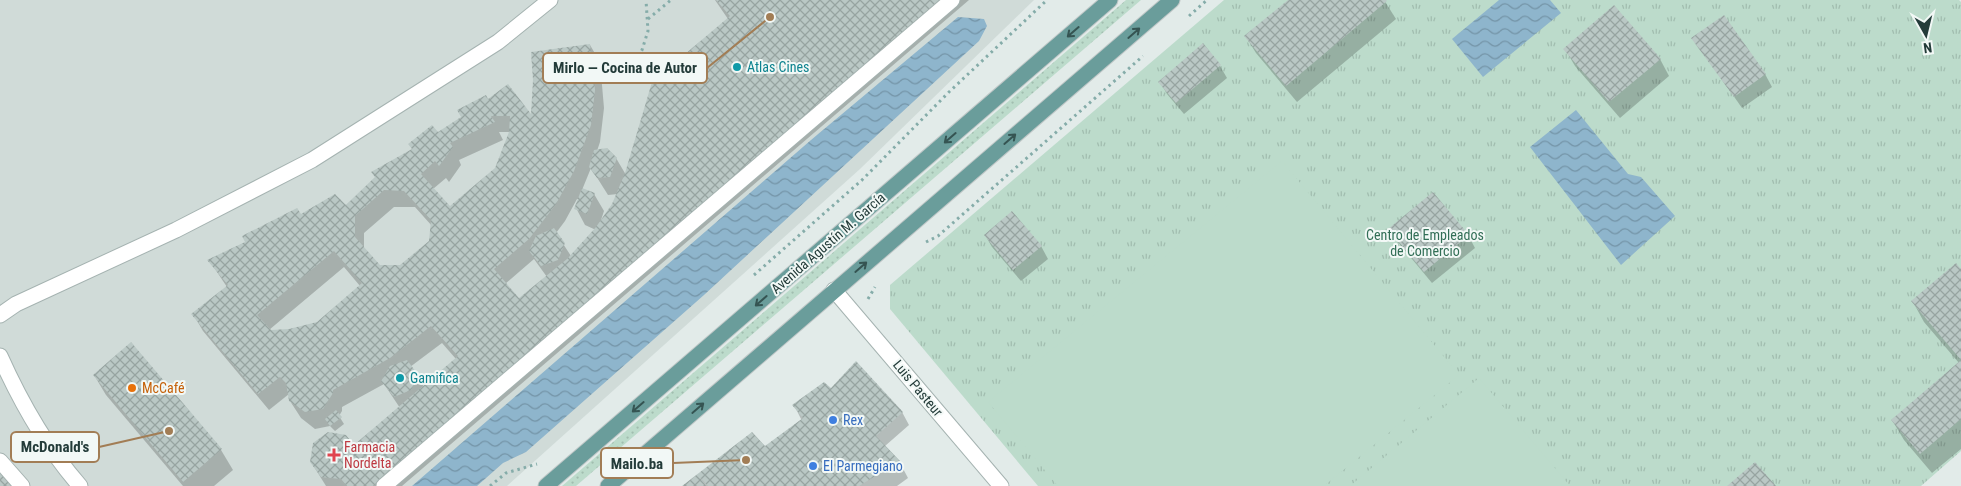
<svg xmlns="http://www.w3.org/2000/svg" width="1961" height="486" viewBox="0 0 1961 486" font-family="'Roboto Condensed',sans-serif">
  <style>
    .built { fill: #d0dbd8 }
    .grass { fill: url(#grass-dots) }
    .park { fill: url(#park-tufts) }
    .pitch { fill: #bcdbcb }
    .water { fill: url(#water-waves) }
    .shadow { fill: #0003; fill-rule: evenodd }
    .building { fill: url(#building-cross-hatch); fill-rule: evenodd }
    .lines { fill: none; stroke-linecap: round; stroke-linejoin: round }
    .minor-casing { stroke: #a5b3b1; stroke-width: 17 }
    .major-casing { stroke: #c1c8c8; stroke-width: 17 }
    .path { stroke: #85aca9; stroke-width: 3; stroke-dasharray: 2.5 4; stroke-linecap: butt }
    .minor { stroke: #fff; stroke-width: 15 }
    .major { stroke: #6a9d9b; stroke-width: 15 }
    .oneway { stroke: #355452 }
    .culture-dot { fill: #0f9aa8; stroke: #f2f8f6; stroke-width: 2 }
    .food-dot { fill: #e8710a; stroke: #f2f8f6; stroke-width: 2 }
    .shop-dot { fill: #3f7fe0; stroke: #f2f8f6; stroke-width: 2 }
    .health-dot { fill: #e0444e; stroke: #f2f8f6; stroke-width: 2 }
    .labels { text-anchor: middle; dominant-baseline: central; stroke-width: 4; stroke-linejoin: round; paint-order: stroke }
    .culture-label { font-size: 14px; fill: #0d838f; stroke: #f2f8f6; text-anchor: start }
    .park-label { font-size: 14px; fill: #316e56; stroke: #f2f8f6 }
    .street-label { font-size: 14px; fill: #233b39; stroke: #f2f8f6 }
    .food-label { font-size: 14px; fill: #c56008; stroke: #f2f8f6; text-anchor: start }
    .shop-label { font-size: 14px; fill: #366cbe; stroke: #f2f8f6; text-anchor: start }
    .health-label { font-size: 14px; fill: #be3a42; stroke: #f2f8f6; text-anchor: start }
    .leader { fill: none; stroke: #a27d55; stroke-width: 2 }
    .callout-dot { fill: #a27d55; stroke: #f2f8f6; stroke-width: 2 }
    .callout { fill: #f2f8f6; stroke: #a27d55; stroke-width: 2 }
    .callout-label { font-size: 15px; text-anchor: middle; font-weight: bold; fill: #233b39 }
  </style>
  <defs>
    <pattern id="grass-dots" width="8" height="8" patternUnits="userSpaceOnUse" patternTransform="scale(1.25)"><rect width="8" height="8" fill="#bcdbcb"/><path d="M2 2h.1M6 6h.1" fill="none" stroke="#a1bdaf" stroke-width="1.8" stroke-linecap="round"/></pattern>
    <pattern id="park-tufts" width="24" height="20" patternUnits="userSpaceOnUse" patternTransform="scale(1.25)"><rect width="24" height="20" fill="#bcdbcb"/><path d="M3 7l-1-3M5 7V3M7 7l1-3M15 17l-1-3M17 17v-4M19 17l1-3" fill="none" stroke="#a1bdaf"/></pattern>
    <pattern id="water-waves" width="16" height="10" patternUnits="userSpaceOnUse" patternTransform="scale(1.25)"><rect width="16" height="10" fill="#8eb5cc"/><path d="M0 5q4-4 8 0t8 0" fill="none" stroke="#7494a7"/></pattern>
    <pattern id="building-cross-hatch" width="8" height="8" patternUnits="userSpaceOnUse" patternTransform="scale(1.25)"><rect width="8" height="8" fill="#bac8c5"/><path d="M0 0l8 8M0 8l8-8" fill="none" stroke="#97a4a1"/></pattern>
  </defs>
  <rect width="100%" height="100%" fill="#e2ebe9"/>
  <!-- built -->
  <polygon class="built" points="0,0 1034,0 860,169 507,486 0,486"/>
  <!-- grass -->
  <polygon class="grass" points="1126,0 1141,0 576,486 562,486"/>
  <!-- park -->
  <polygon class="park" points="1224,0 1959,0 1961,2 1961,451 1921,486 1038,486 890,309 890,285"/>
  <!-- pitch -->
  <g class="pitch">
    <polygon points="1282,161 1459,375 1324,486 1058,486 988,402"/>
    <polygon points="1479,378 1570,486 1350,486"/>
  </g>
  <!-- water -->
  <g class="water">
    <polygon points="1499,0 1550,0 1561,13 1483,77 1452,39"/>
    <polygon points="958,17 984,19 987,26 979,41 704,295 526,452 503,463 477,486 412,486 811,140"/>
    <polygon points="1576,110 1628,174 1641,177 1675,216 1621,265 1530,147"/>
  </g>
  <!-- shadow -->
  <g class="shadow">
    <path d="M 715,0 L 969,0 L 402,486 L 326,486 L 311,462 L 354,447 L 400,408 L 384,384 L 342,407 L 342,411 L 339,416 L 344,424 L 335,431 L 330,426 L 315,429 L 301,418 L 290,401 L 289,394 L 269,410 L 203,331 L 193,314 L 227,287 L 209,260 L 300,216 L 345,207 L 438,134 L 488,101 L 532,117 L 590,45 L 600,62 L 604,108 L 600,142 L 597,151 L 616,158 L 626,175 L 728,19 ZM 499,132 L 510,132 L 496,169 L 450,208 L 433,189 L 446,178 L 449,182 L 461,165 L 459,160 L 503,140 ZM 591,168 L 608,195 L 618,194 L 613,204 L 600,223 L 604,211 L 594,194 L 582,190 ZM 577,199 L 579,199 L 576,208 L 585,225 L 596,230 L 571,256 L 556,233 L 565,221 ZM 394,207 L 415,207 L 432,226 L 430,242 L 401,267 L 379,267 L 364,249 L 364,233 ZM 534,259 L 547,277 L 519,300 L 505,284 ZM 344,267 L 360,286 L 318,323 L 289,330 L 269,330 ZM 442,343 L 456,359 L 424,387 L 410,367 Z"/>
    <polygon points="1290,0 1384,0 1396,19 1297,102 1256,53 1246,37"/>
    <polygon points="1693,38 1765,74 1772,87 1742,108"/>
    <polygon points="1202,45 1220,66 1227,78 1184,114 1167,94 1160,82"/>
    <polygon points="1565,49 1660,59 1669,76 1620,118 1575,66"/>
    <polygon points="1390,229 1468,235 1475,248 1432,283 1397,241"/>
    <polygon points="985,235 1041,246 1048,259 1021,281 992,247"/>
    <polygon points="1961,271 1961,449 1932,473 1904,440 1892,420 1959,363 1924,322 1913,302"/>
    <polygon points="131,344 221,450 233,470 214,486 183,486 106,395 94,375"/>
    <polygon points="834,394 902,412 909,425 885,446 899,461 908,478 897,486 684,486 701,479 698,475 765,448 802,421 794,405"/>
  </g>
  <!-- building -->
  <g class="building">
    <path d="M 716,0 L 940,0 L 373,486 L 347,486 L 341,479 L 321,477 L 310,462 L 313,443 L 328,432 L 346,435 L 354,445 L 458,356 L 431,326 L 390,358 L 333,390 L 333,393 L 323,409 L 305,412 L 289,401 L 286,383 L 280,377 L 258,394 L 191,314 L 228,285 L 207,260 L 245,242 L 242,236 L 297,208 L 301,214 L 335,194 L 346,205 L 375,177 L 371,172 L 412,149 L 408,144 L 432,125 L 438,132 L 461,117 L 457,110 L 486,95 L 488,99 L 508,84 L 531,114 L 533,80 L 531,52 L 590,44 L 595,90 L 591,125 L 574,171 L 556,204 L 529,239 L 494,269 L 519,298 L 567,259 L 596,227 L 612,204 L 625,173 L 652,82 L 730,16 ZM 491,116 L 510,116 L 509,132 L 495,168 L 450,206 L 421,174 L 435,161 L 439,166 L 453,147 L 450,143 L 495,122 ZM 384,190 L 404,191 L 431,220 L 429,241 L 400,265 L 380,265 L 355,237 L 355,216 ZM 334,251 L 362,283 L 317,322 L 289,329 L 271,330 L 257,315 Z"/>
    <polygon points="1288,0 1386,0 1387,1 1286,86 1244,36"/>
    <polygon points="1614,5 1661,59 1609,102 1563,49"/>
    <polygon points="1724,15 1766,74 1734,97 1691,38"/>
    <polygon points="1203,43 1221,65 1176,103 1158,82"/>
    <polygon points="607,148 617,158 610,177 597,178 589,167 594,150"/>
    <polygon points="582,188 595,193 587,214 574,209"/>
    <polygon points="1433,192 1469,235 1424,272 1388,229"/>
    <polygon points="1012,211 1042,246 1013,270 984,235"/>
    <polygon points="554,228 565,243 558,260 541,266 529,251 536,236"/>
    <polygon points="1956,263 1961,269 1961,360 1911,301"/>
    <polygon points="131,342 222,449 183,482 93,375"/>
    <polygon points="407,360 419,376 411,390 394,397 381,381 390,366"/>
    <polygon points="1961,360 1961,419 1920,454 1891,420"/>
    <polygon points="856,361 903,412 876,436 900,461 859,486 708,486 699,476 706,486 682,486 752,432 765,446 803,418 792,405 824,382 831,388"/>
    <polygon points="336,410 342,417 330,426 325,419"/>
    <polygon points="1755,462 1776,486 1727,486"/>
    <polygon points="0,463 20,486 0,486"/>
  </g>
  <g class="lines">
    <defs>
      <g id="minor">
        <polyline points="834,290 1001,486"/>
        <polyline points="0,315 16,304 176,230 312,160 498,42 550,0"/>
        <path d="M 0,356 C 21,403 46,447 80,486"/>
        <polyline points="0,461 22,486"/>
        <polyline points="384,486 952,0"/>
      </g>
      <g id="major">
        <polyline points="546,486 1110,0"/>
        <polyline points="608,486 1172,0"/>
      </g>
    </defs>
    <!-- minor casing -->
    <use href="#minor" class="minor-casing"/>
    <!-- major casing -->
    <use href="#major" class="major-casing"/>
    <!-- path -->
    <g class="path">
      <polyline points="1189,16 1207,0"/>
      <polyline points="648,19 671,0"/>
      <polyline points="630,74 642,50 648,31 646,0"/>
      <polyline points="926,242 938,236 1143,56"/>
      <polyline points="754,275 862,180 949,92 1047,0"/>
      <polyline points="868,299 875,287"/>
      <polyline points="490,486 506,473 537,464"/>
    </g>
    <!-- minor -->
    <use href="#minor" class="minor"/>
    <!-- major -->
    <use href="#major" class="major"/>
  </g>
  <!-- one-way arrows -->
  <defs><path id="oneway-shaft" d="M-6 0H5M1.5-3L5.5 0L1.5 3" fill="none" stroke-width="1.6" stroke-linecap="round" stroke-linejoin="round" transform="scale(1.25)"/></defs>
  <g class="oneway">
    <use href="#oneway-shaft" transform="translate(1073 32) rotate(139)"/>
    <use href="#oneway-shaft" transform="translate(1134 33) rotate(-41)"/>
    <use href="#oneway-shaft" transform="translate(950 138) rotate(139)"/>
    <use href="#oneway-shaft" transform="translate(1010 139) rotate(-41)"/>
    <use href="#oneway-shaft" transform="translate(861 267) rotate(-41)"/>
    <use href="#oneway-shaft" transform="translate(761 301) rotate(139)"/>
    <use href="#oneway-shaft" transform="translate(638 407) rotate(139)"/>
    <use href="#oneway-shaft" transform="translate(698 408) rotate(-41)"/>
  </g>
  <!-- markers -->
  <g class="culture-dot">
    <circle cx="737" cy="67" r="5"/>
    <circle cx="400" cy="378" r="5"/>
  </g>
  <circle class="food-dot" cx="132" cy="388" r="5"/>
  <g class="shop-dot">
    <circle cx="833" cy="420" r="5"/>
    <circle cx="813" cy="466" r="5"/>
  </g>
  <path class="health-dot" d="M331.5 447.5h5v5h5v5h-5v5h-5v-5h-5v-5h5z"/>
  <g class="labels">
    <!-- culture labels -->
    <g class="culture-label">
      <text x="747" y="67">Atlas Cines</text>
      <text x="410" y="378">Gamifica</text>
    </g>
    <!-- park labels -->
    <g class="park-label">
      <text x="1425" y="235">Centro de Empleados<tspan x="1425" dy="16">de Comercio</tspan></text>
    </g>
    <!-- street labels -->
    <g class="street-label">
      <text transform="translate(828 243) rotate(-41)">Avenida Agustín M. García</text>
      <text transform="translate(918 388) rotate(50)">Luis Pasteur</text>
    </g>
    <!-- food labels -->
    <g class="food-label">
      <text x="142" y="388">McCafé</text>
    </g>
    <!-- shop labels -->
    <g class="shop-label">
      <text x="843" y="420">Rex</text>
      <text x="823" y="466">El Parmegiano</text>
    </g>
    <!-- health labels -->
    <g class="health-label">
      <text x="344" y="447">Farmacia<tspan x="344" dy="16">Nordelta</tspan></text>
    </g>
  </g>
  <!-- callouts -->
  <path class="leader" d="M770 17L707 68M169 431L99 447M746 460L673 463"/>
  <g class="callout-dot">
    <circle cx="770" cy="17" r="5"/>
    <circle cx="169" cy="431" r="5"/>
    <circle cx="746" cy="460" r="5"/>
  </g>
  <g class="callout">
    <rect x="543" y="53" width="164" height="30" rx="5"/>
    <rect x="11" y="432" width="88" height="30" rx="5"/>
    <rect x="601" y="448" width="72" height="30" rx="5"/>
  </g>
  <g class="callout-label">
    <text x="625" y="73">Mirlo — Cocina de Autor</text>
    <text x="55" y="452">McDonald's</text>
    <text x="637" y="469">Mailo.ba</text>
  </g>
  <!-- north arrow -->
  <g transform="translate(1926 35) rotate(172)" stroke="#f2f8f6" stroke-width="4" paint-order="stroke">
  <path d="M0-4L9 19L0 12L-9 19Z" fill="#233b39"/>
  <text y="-8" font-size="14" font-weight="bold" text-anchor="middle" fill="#233b39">N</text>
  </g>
</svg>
